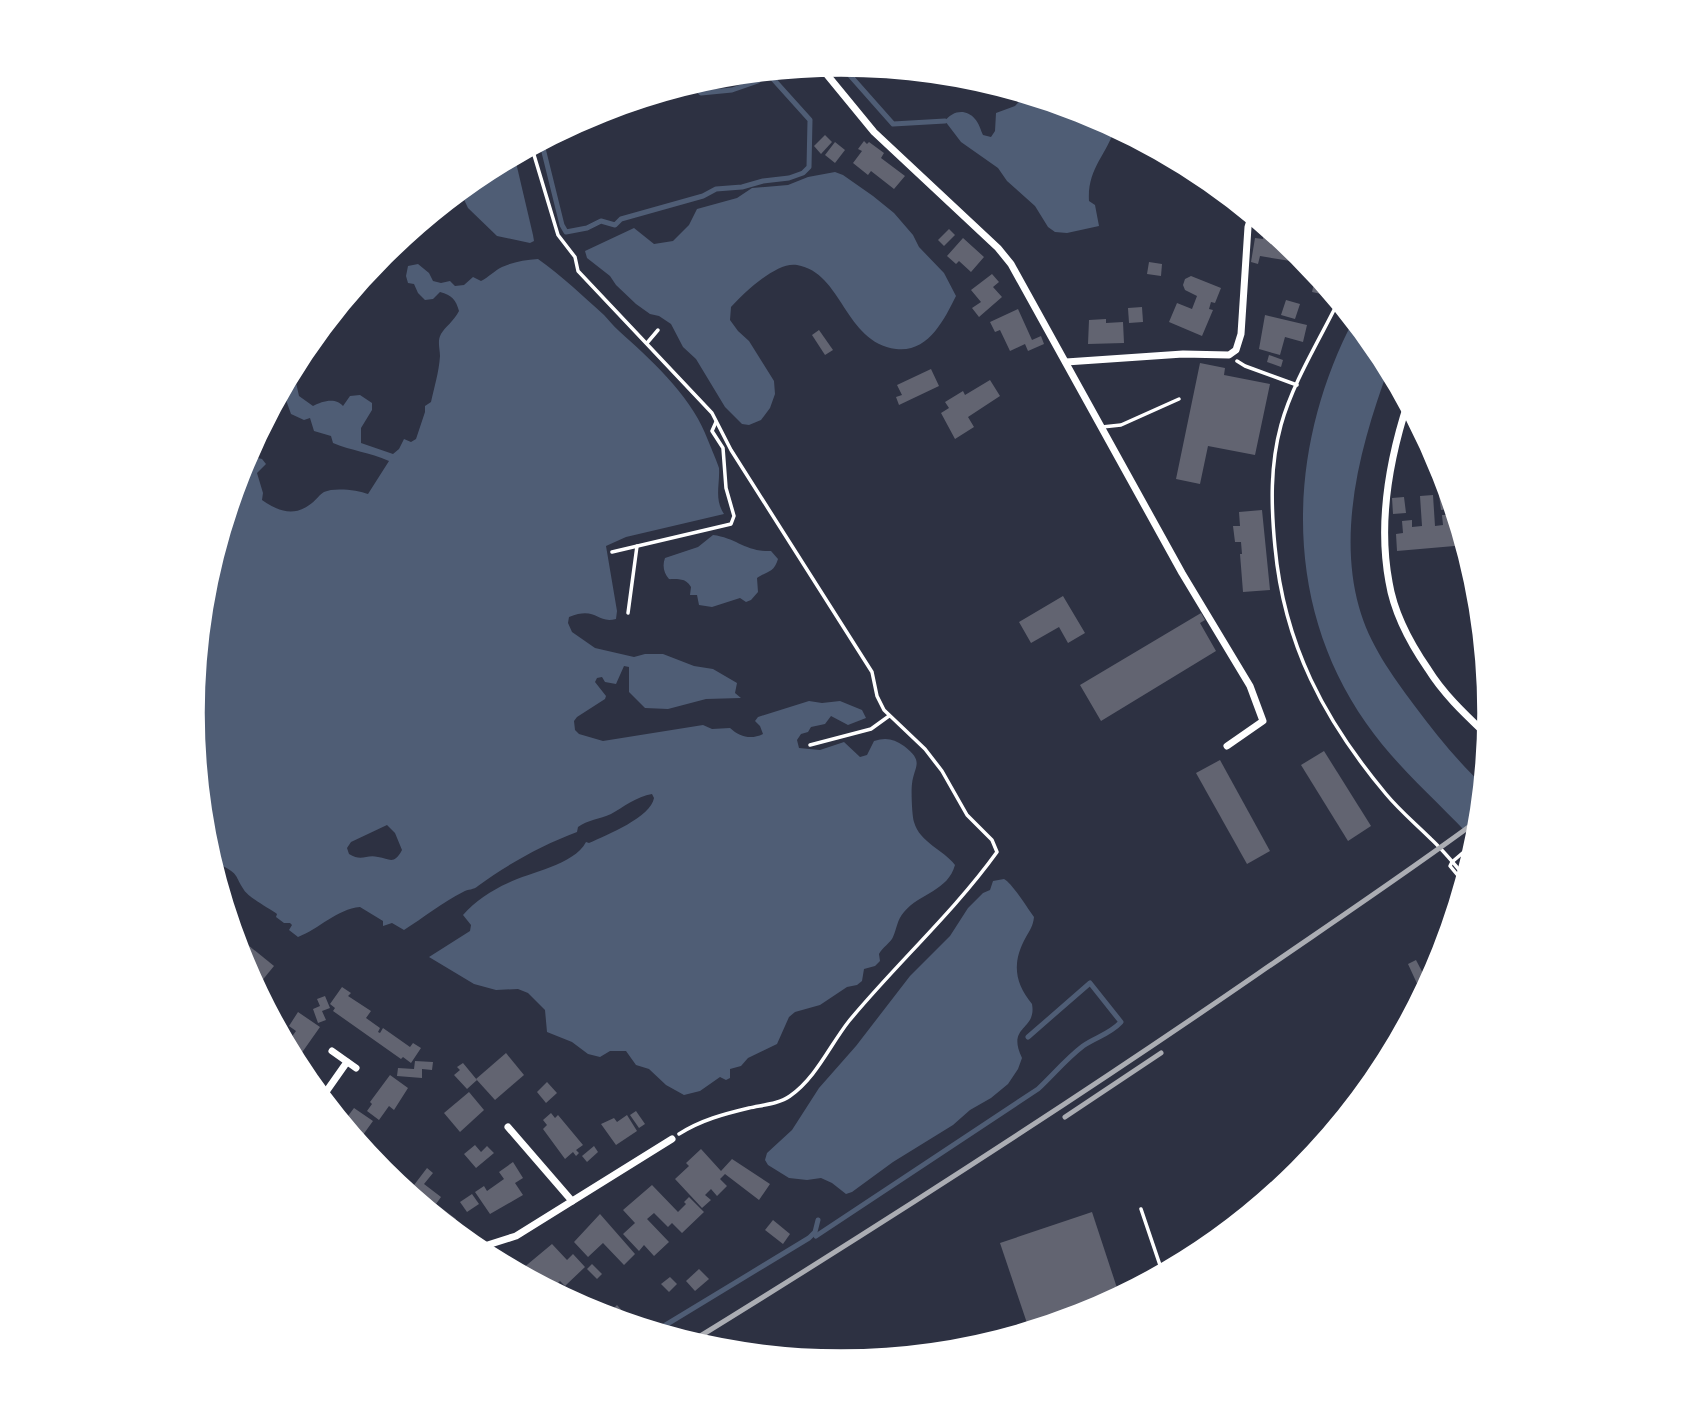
<svg xmlns="http://www.w3.org/2000/svg" width="1682" height="1426" viewBox="0 0 1682 1426" font-family="Spectral,serif">
  <style>
    .water { fill: #4f5d75; fill-rule: evenodd }
    .lines { fill: none; stroke-linecap: round; stroke-linejoin: round }
    .stream { stroke: #4f5d75; stroke-width: 5 }
    .building { fill: #626471 }
    .path { stroke: #fff; stroke-width: 3.5 }
    .service { stroke: #fff; stroke-width: 3.5 }
    .minor { stroke: #fff; stroke-width: 7 }
    .rail { stroke: #abadb3; stroke-width: 5 }
    .rim { fill: none; stroke: #fff; stroke-width: 3.5 }
  </style>
  <rect width="100%" height="100%" fill="#2d3142"/>
  <!-- water -->
  <g class="water">
    <path d="M 1030,94 L 1090,113 L 1116,126 C 1106,156 1087,169 1089,201 L 1095,205 L 1099,226 L 1067,233 L 1055,232 L 1048,227 L 1035,206 L 1007,181 L 998,168 L 961,142 L 945,121 C 952,111 966,108 975,119 C 979,123 981,131 983,135 L 991,137 L 995,131 L 996,113 L 1015,106 L 1024,96 Z"/>
    <polygon points="514,154 533,235 534,241 530,243 497,236 468,208 459,189 480,172"/>
    <path d="M 835,172 L 843,175 L 873,196 L 894,213 L 913,235 L 919,247 L 944,273 L 956,296 C 944,320 928,353 896,349 C 844,342 843,273 797,265 C 777,261 744,293 731,307 L 730,320 L 738,331 L 749,341 L 774,381 L 775,394 L 770,408 L 761,420 L 749,425 L 742,424 L 725,407 L 696,359 L 683,347 L 671,324 L 659,316 L 650,314 L 636,304 L 616,285 L 610,276 L 587,258 L 585,251 L 634,228 L 654,244 L 673,241 L 689,225 L 697,209 L 737,198 L 752,188 L 788,185 L 808,177 Z"/>
    <path d="M 538,259 C 562,276 583,296 604,315 C 609,320 613,326 619,331 C 649,358 689,394 705,433 C 707,438 718,464 719,468 C 720,485 714,499 724,514 L 626,537 L 606,546 L 617,611 L 616,619 C 596,624 597,606 569,617 L 568,623 L 572,632 L 595,648 L 634,657 L 645,654 L 663,654 L 694,666 L 713,669 L 737,683 L 735,693 L 741,698 L 706,699 L 668,709 L 645,708 L 629,692 L 629,667 L 624,666 L 616,684 L 605,682 L 602,677 L 597,678 L 595,682 L 606,696 L 605,699 L 577,717 L 574,721 L 575,730 L 579,734 L 603,741 L 703,725 L 712,729 L 730,728 C 740,737 751,740 763,734 L 760,726 L 755,721 L 758,717 L 809,701 L 822,703 L 840,701 L 862,710 L 866,718 L 848,725 L 831,716 L 825,724 L 811,727 L 808,732 L 801,734 L 797,740 L 799,748 L 820,750 L 844,742 L 860,757 L 867,755 L 874,741 C 886,737 894,739 904,746 C 925,762 914,766 912,784 C 911,790 912,817 914,822 C 920,843 943,849 955,865 C 948,891 920,893 904,912 C 897,920 897,928 893,937 C 891,942 882,948 879,954 L 880,961 L 875,966 L 864,969 L 862,981 L 857,985 L 847,987 L 820,1005 L 795,1012 L 789,1017 L 777,1044 L 748,1058 L 741,1066 L 730,1069 L 730,1078 L 726,1080 L 720,1077 L 700,1091 L 684,1095 L 666,1085 L 649,1069 L 636,1065 L 626,1051 L 610,1051 L 600,1057 L 588,1054 L 572,1042 L 547,1032 L 545,1010 L 528,993 L 518,989 L 496,990 L 474,984 L 429,957 L 470,931 L 471,925 L 463,915 C 474,902 492,890 508,883 C 530,872 574,865 586,842 L 589,843 C 607,835 651,817 654,798 L 652,794 C 637,796 622,808 611,814 C 600,819 587,820 578,827 L 577,832 C 542,845 508,864 478,886 C 474,890 468,889 463,892 C 443,902 423,918 404,930 L 392,923 L 383,926 L 383,921 L 360,907 C 337,909 319,929 298,937 L 289,930 L 292,925 L 290,923 L 284,923 L 276,917 L 277,914 C 270,909 248,897 244,890 C 234,875 240,875 221,865 L 212,867 L 203,839 L 191,713 L 204,586 L 241,464 L 245,455 L 262,459 L 266,464 L 257,473 L 263,493 L 262,500 C 279,512 295,517 312,503 C 316,500 320,494 324,492 C 334,487 358,490 368,494 L 389,461 C 369,452 352,451 333,443 L 331,436 L 314,431 L 310,418 L 304,420 L 291,414 L 286,400 L 279,400 L 274,408 L 271,407 L 290,378 L 295,378 L 299,396 L 313,406 C 322,401 336,397 343,406 L 350,396 L 360,395 L 372,403 L 372,410 L 361,428 L 361,443 L 393,454 L 399,449 L 404,439 L 411,442 L 416,439 L 425,412 L 425,406 L 431,402 C 434,388 439,372 440,356 C 440,349 437,341 441,334 C 445,327 454,321 459,311 C 456,300 452,295 440,292 L 433,299 L 425,300 L 418,293 L 414,284 L 408,283 L 406,276 L 408,266 L 418,264 L 429,273 L 433,281 L 441,283 L 450,281 L 455,286 L 464,285 L 473,277 L 481,281 C 489,277 494,271 502,267 C 513,262 525,260 538,259 ZM 387,825 L 395,833 L 402,850 C 394,865 390,859 378,857 C 366,854 362,862 349,854 L 347,848 L 351,842 Z"/>
    <path d="M 1354,319 L 1382,352 L 1389,367 C 1362,441 1337,528 1359,607 C 1369,644 1392,675 1414,705 C 1435,733 1458,762 1484,786 L 1477,844 C 1440,803 1398,769 1366,723 C 1281,602 1287,446 1354,319 Z"/>
    <path d="M 713,535 C 737,538 745,552 771,551 L 778,559 C 774,573 767,571 757,578 L 758,592 L 751,600 L 746,602 L 740,598 L 712,607 L 699,605 L 697,595 L 690,595 L 691,587 C 685,577 679,580 669,579 C 664,573 662,566 665,558 L 698,547 Z"/>
    <path d="M 1004,879 C 1013,884 1027,908 1034,917 C 1033,926 1030,930 1026,937 C 1012,962 1014,982 1032,1004 C 1037,1031 1006,1025 1022,1058 L 1018,1069 L 1008,1084 L 991,1098 L 970,1110 L 953,1125 L 893,1162 L 852,1192 L 846,1194 L 832,1183 L 821,1178 L 807,1180 L 789,1178 L 768,1165 L 765,1160 L 767,1153 L 792,1130 L 819,1088 L 856,1046 L 910,976 L 950,936 L 968,908 L 983,893 L 990,890 L 993,881 Z"/>
  </g>
  <g class="lines">
    <!-- stream -->
    <g class="stream">
      <polyline points="839,63 893,124 945,121"/>
      <polyline points="691,83 701,93 732,90 758,81 763,71"/>
      <polyline points="541,140 562,225 566,232 587,228 601,221 615,225 621,219 703,196 716,189 742,187 763,181 789,178 803,173 809,167 810,120 765,70"/>
      <path d="M 816,1236 L 1038,1089 C 1053,1075 1066,1059 1083,1046 C 1096,1037 1110,1034 1121,1022 L 1090,983 L 1028,1037"/>
      <polyline points="654,1332 809,1238 815,1232 818,1220"/>
    </g>
  </g>
  <!-- building -->
  <g class="building">
    <polygon points="795,68 779,78 774,70"/>
    <polygon points="825,135 832,142 821,154 814,146"/>
    <polygon points="864,141 867,144 869,142 884,153 881,158 905,176 894,189 871,171 868,175 853,163 862,151 858,149"/>
    <polygon points="835,142 845,150 835,163 825,155"/>
    <polygon points="949,229 955,235 944,246 938,240"/>
    <polygon points="1264,230 1273,231 1272,241 1289,244 1309,264 1260,256 1258,264 1251,262 1255,238 1263,239"/>
    <polygon points="963,238 984,257 971,272 959,261 956,264 947,256"/>
    <polygon points="1149,262 1162,264 1161,276 1147,274"/>
    <polygon points="992,274 999,282 993,287 1002,297 979,317 972,308 981,302 971,290"/>
    <polygon points="1191,276 1221,288 1215,303 1211,302 1209,309 1213,310 1202,336 1169,322 1177,303 1192,309 1197,296 1185,290 1183,285 1185,279"/>
    <polygon points="1314,283 1328,286 1326,295 1312,292"/>
    <polygon points="1286,300 1300,304 1295,319 1281,315"/>
    <polygon points="1142,307 1143,322 1129,323 1128,308"/>
    <polygon points="1018,309 1032,340 1041,336 1044,344 1028,351 1025,344 1010,351 1000,330 995,332 990,322"/>
    <polygon points="1265,315 1307,325 1303,342 1285,337 1280,355 1259,349"/>
    <polygon points="1106,319 1106,323 1123,322 1124,343 1088,344 1089,320"/>
    <polygon points="819,330 833,350 825,355 812,335"/>
    <polygon points="1269,355 1283,360 1281,367 1267,362"/>
    <polygon points="1200,363 1225,368 1224,375 1270,384 1255,455 1208,446 1200,484 1176,479"/>
    <polygon points="931,369 939,386 899,405 896,397 902,395 897,385"/>
    <polygon points="990,380 1000,396 968,417 974,427 955,439 941,413 949,408 945,402 963,391 965,395"/>
    <polygon points="1447,494 1449,509 1441,510 1439,495"/>
    <polygon points="1433,495 1435,526 1443,525 1442,515 1457,515 1466,545 1397,551 1396,534 1403,533 1402,521 1412,520 1412,527 1422,526 1420,496"/>
    <polygon points="1404,497 1406,513 1393,514 1392,498"/>
    <polygon points="1262,510 1270,590 1243,592 1240,554 1242,554 1241,542 1235,542 1233,526 1240,526 1239,512"/>
    <polygon points="1063,596 1085,633 1068,643 1059,627 1031,643 1019,622"/>
    <polygon points="1201,613 1205,620 1200,623 1216,651 1101,721 1080,685"/>
    <polygon points="1324,751 1371,826 1348,841 1301,765"/>
    <polygon points="1220,760 1270,851 1247,864 1196,773"/>
    <polygon points="243,941 274,966 256,988 240,961 236,949"/>
    <polygon points="1416,960 1429,985 1420,990 1408,964"/>
    <polygon points="342,987 351,993 348,996 371,1011 366,1018 380,1028 378,1032 380,1033 383,1028 410,1047 413,1043 421,1048 411,1063 403,1057 401,1059 333,1011 335,1008 330,1004"/>
    <polygon points="325,996 330,1008 322,1011 326,1020 318,1023 313,1009 320,1006 317,999"/>
    <polygon points="298,1012 320,1027 296,1061 285,1046 296,1031 289,1026"/>
    <polygon points="506,1053 524,1075 495,1100 476,1079"/>
    <polygon points="415,1061 433,1062 432,1070 422,1069 422,1078 397,1076 398,1068 414,1069"/>
    <polygon points="463,1063 477,1080 467,1089 454,1075 460,1070 457,1067"/>
    <polygon points="390,1075 408,1088 394,1110 389,1106 379,1120 367,1111 372,1104 370,1102"/>
    <polygon points="547,1082 557,1093 546,1103 537,1092"/>
    <polygon points="469,1092 484,1110 460,1132 444,1113"/>
    <polygon points="354,1108 373,1121 360,1139 347,1131 340,1122 343,1119 345,1120"/>
    <polygon points="636,1111 645,1124 639,1128 630,1115"/>
    <polygon points="551,1113 555,1118 558,1115 583,1145 576,1150 579,1153 576,1156 573,1152 565,1159 543,1129 547,1125 543,1120"/>
    <polygon points="627,1115 637,1131 616,1145 601,1124 614,1118 617,1122"/>
    <polygon points="475,1145 481,1152 487,1146 494,1153 476,1168 464,1154"/>
    <polygon points="594,1146 598,1152 587,1162 582,1156"/>
    <polygon points="701,1149 721,1171 732,1159 770,1184 759,1200 725,1174 720,1179 727,1186 717,1196 711,1189 705,1195 711,1200 702,1208 675,1179 689,1166 686,1163"/>
    <polygon points="513,1162 523,1178 515,1183 523,1195 490,1214 475,1192 484,1186 487,1191 504,1179 499,1172"/>
    <polygon points="427,1168 433,1173 424,1184 441,1197 436,1204 456,1219 453,1223 448,1220 445,1225 401,1189 404,1185 411,1189"/>
    <polygon points="652,1185 678,1212 686,1204 684,1202 689,1197 704,1212 682,1233 672,1223 668,1227 654,1213 647,1219 669,1242 654,1256 644,1245 639,1251 623,1234 635,1223 623,1210"/>
    <polygon points="472,1194 479,1204 467,1212 460,1202"/>
    <polygon points="1092,1212 1120,1297 1089,1314 1030,1332 1000,1243"/>
    <polygon points="600,1214 635,1254 624,1265 603,1243 588,1257 574,1242"/>
    <polygon points="773,1220 790,1234 783,1244 765,1230"/>
    <polygon points="552,1244 567,1260 573,1254 585,1267 565,1286 560,1281 550,1291 535,1283 522,1269"/>
    <polygon points="592,1264 602,1274 597,1279 587,1269"/>
    <polygon points="699,1269 709,1279 695,1291 686,1281"/>
    <polygon points="670,1277 677,1284 669,1292 661,1284"/>
    <polygon points="617,1305 624,1313 618,1320 610,1312"/>
  </g>
  <g class="lines">
    <!-- path -->
    <g class="path">
      <path d="M 531,145 L 558,235 L 575,257 L 578,271 L 712,413 L 731,450 L 872,672 L 877,696 L 884,710 L 925,749 L 942,771 L 967,815 L 992,840 L 997,852 C 953,913 897,963 849,1021 C 830,1045 816,1078 790,1096 C 779,1104 762,1105 749,1108 C 724,1114 701,1120 679,1134"/>
      <path d="M 1339,300 C 1319,341 1293,382 1281,425 C 1270,465 1271,506 1275,547 C 1284,644 1324,720 1386,794 C 1400,811 1416,824 1431,839 C 1444,851 1455,865 1467,879"/>
      <polyline points="647,343 658,330"/>
      <polyline points="1237,361 1245,366 1297,385"/>
      <polyline points="612,552 731,524 734,516 726,488 723,448 712,431 716,422"/>
      <polyline points="628,613 637,546"/>
      <polyline points="810,745 871,729 889,716"/>
      <polyline points="1452,862 1479,839"/>
      <polyline points="1452,862 1450,866 1465,884"/>
    </g>
    <!-- service -->
    <g class="service">
      <polyline points="1102,427 1121,425 1179,399"/>
      <polyline points="1141,1209 1163,1274"/>
    </g>
    <!-- minor -->
    <g class="minor">
      <polyline points="819,65 874,132 998,248 1011,264 1182,573 1250,686 1263,721 1227,746"/>
      <polyline points="1066,362 1183,354 1229,355 1236,350 1241,334 1248,227 1252,214"/>
      <path d="M 1408,402 C 1390,457 1378,523 1389,582 C 1394,613 1410,643 1428,669 C 1444,695 1467,716 1489,737"/>
      <polyline points="332,1051 356,1068"/>
      <polyline points="321,1099 347,1062"/>
      <polyline points="508,1127 572,1201"/>
      <polyline points="475,1249 516,1236 672,1139"/>
    </g>
    <!-- rail -->
    <g class="rail">
      <polyline points="1065,1117 1161,1053"/>
      <path d="M 689,1343 C 882,1224 1072,1102 1259,973 C 1333,922 1408,872 1481,818"/>
    </g>
  </g>
  <!-- crop -->
  <path d="M0 0H1682V1426H0ZM203 713a638 638 0 1 1 1276 0a638 638 0 1 1-1276 0Z" fill="#fff" fill-rule="evenodd"/>
  <path class="rim" d="M203 713a638 638 0 1 1 1276 0a638 638 0 1 1-1276 0Z"/>
</svg>
